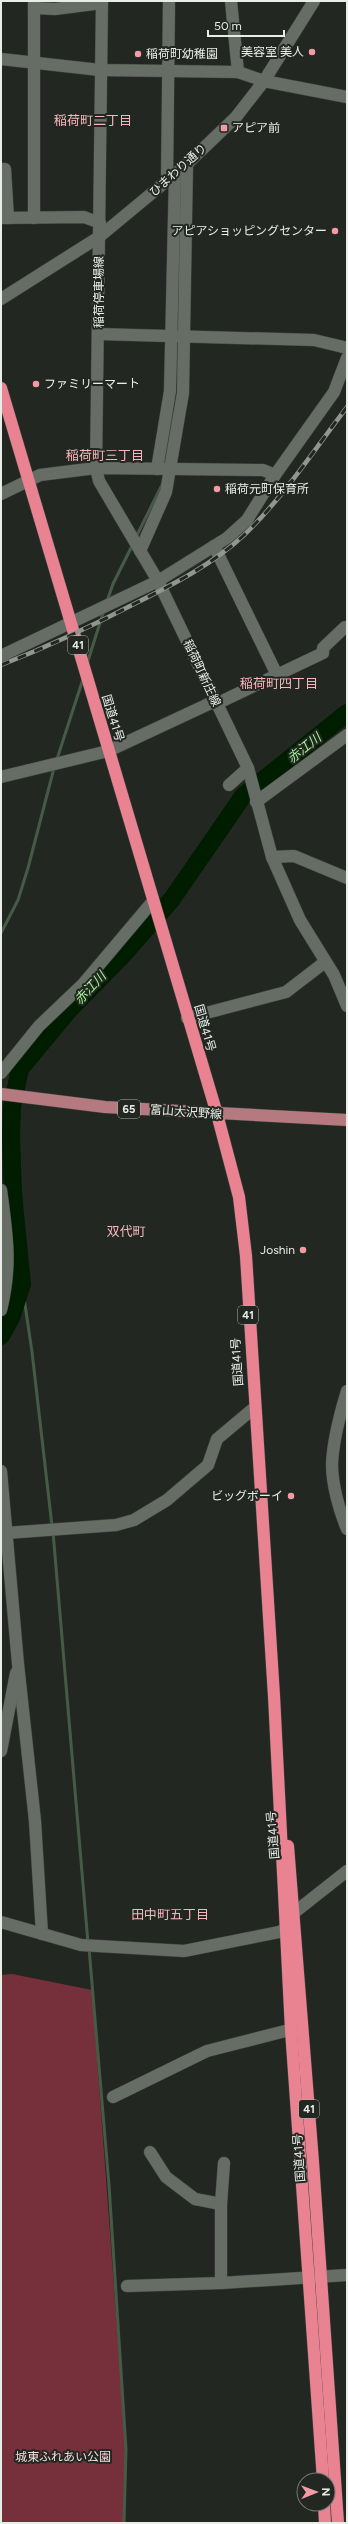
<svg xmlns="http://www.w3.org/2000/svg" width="348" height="2524" viewBox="0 0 348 2524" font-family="Figtree,'Noto Sans JP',sans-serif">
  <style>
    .green { fill: #76303c }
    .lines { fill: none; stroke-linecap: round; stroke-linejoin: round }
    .stream { stroke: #465b46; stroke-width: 3 }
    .river { stroke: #001d00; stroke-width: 18 }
    .street-casing { stroke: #404640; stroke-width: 13 }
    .secondary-casing { stroke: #404640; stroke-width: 13 }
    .primary-casing { stroke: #404640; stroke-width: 13 }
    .highway-casing { stroke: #404640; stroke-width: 13 }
    .street { stroke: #666d65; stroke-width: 12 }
    .secondary { stroke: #666d65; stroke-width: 12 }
    .primary { stroke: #b57a7f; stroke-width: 12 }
    .highway { stroke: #ea8391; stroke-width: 12 }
    .rail-casing { stroke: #919690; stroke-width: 4.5 }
    .rail { stroke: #222821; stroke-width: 3; stroke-dasharray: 9; stroke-linecap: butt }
    .poi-dot { fill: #f49aa5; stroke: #222821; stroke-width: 1.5 }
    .labels { text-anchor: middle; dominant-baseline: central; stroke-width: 4; stroke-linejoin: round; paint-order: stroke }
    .shield { fill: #222821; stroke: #adb2ac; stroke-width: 1 }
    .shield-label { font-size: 11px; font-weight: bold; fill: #e9ede8 }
    .poi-label { font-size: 12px; fill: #e9ede8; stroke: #222821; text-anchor: end }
    .street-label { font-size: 12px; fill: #e9ede8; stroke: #222821 }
    .park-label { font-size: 12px; fill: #f6dcde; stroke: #222821 }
    .neighbourhood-label { font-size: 13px; fill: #f9b5bc; stroke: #222821 }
    .water-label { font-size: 13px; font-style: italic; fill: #a4f698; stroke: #222821 }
  </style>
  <rect width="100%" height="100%" fill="#222821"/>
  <!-- green -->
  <polygon class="green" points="12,1974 92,1990 126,2449 124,2523 1,2523 1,1975"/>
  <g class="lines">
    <!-- stream -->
    <g class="stream">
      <polyline points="178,314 178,332"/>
      <polyline points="168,446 172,412"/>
      <polyline points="136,537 162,485"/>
      <polyline points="107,601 113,584 133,544"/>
      <polyline points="87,664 104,610"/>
      <polyline points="57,759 83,679"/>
      <polyline points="1,933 18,900 28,868 54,768"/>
      <polyline points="22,1284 32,1352 52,1526"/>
      <polyline points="53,1532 88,1943"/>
      <polyline points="89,1948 109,2185 126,2449 124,2523"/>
    </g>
    <!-- river -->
    <polyline class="river" points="1,1336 11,1318 22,1284 13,1194 11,1136 12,1107 20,1069 68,1011 122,956 172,899 243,796 347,713"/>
    <defs>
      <g id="street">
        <polyline points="34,1 34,218"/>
        <polyline points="231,1 238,72"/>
        <polyline points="34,8 55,9 102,3"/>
        <polyline points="1,59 100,70 238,72 264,81 347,97"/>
        <polyline points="1,169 5,169 8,218"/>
        <polyline points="167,181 169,1"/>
        <polyline points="1,218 84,217 100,223"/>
        <polyline points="157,469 170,391 175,174"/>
        <polyline points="1,494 40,475 96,468 263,470 275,475"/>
        <polyline points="214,546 277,675"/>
        <polyline points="140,551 166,492 183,393 187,164"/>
        <polyline points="1,656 158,581 227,538 247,520 275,475 334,392 347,358"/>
        <polyline points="216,704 323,653 323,648 345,627"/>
        <polyline points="1,777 108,751 215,701"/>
        <polyline points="229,785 248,768"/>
        <polyline points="256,802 347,735"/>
        <polyline points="272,857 294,856 347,878"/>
        <polyline points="187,1018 286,992 325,962"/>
        <polyline points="1,1073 39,1026 83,984 153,901"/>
        <path d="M 1,1190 C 7,1235 12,1265 1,1310"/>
        <polyline points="1,1471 18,1664 35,1821 42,1934"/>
        <polyline points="6,1533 116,1525 134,1520 167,1500 208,1465 217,1439 254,1408"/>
        <polyline points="1,1751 16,1673"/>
        <polyline points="1,1922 81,1945 184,1951 279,1932 285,1929 295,1912 347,1871"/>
        <polyline points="113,2097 207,2051 301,2027"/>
        <polyline points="150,2152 166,2177 195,2199 221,2204"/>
        <polyline points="221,2283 221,2204 224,2163"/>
        <polyline points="127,2286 221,2283 347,2275"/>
      </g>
      <g id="secondary">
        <polyline points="102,1 96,468 99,481 158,581 248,768 272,857 300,920 334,975 347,1006"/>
        <polyline points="1,299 99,237 187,164 236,117 264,81 314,1"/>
        <polyline points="98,334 314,340 347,348"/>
        <path d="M 347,1391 C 340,1414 333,1440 332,1464 C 332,1484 339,1510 347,1529"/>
      </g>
      <polyline id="primary" points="1,1094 105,1107 347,1120"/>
      <g id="highway">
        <polyline points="1,388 217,1114 239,1197 246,1256 274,1696 291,2030 323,2480"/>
        <polyline points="288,1846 313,2162 338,2523"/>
        <polyline points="324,2504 325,2523"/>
      </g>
    </defs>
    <!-- street casing -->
    <use href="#street" class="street-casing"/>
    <!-- secondary casing -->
    <use href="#secondary" class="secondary-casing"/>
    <!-- primary casing -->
    <use href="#primary" class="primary-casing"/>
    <!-- highway casing -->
    <use href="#highway" class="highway-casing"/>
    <!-- street -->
    <use href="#street" class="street"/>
    <!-- secondary -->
    <use href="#secondary" class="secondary"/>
    <!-- primary -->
    <use href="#primary" class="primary"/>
    <!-- highway -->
    <use href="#highway" class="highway"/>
    <defs>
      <path id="rail" d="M 1,665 C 47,647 92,626 136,603 C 174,584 213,564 244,535 C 283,498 314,450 347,407"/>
    </defs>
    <!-- rail casing -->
    <use href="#rail" class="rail-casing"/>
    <!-- rail -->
    <use href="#rail" class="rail"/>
  </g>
  <!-- markers -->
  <g class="poi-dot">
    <circle cx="312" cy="52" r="4"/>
    <circle cx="138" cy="54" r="4"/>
    <rect x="220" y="124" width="8" height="8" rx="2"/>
    <circle cx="335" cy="231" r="4"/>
    <circle cx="36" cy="384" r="4"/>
    <circle cx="217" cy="489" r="4"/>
    <circle cx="303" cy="1250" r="4"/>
    <circle cx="291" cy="1496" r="4"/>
  </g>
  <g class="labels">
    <!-- shield labels -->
    <g class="shield">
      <rect x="68" y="636" width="20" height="18" rx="3"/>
      <rect x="118" y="1100" width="22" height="18" rx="3"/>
      <rect x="238" y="1306" width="20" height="18" rx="3"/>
      <rect x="299" y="2100" width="20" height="18" rx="3"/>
    </g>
    <g class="shield-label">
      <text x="78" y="645">41</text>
      <text x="129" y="1109">65</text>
      <text x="248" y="1315">41</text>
      <text x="309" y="2109">41</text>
    </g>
    <!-- poi labels -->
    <g class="poi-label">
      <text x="304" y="52">美容室 美人</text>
      <text x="146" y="54" text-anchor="start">稲荷町幼稚園</text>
      <text x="232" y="128" text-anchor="start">アピア前</text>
      <text x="327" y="231">アピアショッピングセンター</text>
      <text x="44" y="384" text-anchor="start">ファミリーマート</text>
      <text x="225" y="489" text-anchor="start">稲荷元町保育所</text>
      <text x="295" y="1250">Joshin</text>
      <text x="283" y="1496">ビッグボーイ</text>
    </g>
    <!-- street labels -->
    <g class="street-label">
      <text transform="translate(178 170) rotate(-42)">ひまわり通り</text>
      <text transform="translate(99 292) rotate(-90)">稲荷停車場線</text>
      <text transform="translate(202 673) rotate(65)">稲荷町新庄線</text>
      <text transform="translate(113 718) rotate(73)">国道41号</text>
      <text transform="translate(205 1028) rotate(74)">国道41号</text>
      <text transform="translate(186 1112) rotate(4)">富山大沢野線</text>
      <text transform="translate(237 1362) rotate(-94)">国道41号</text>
      <text transform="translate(273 1835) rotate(-95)">国道41号</text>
      <text transform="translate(299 2158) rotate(-94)">国道41号</text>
    </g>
    <!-- park labels -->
    <g class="park-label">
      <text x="63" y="2457">城東ふれあい公園</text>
    </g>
    <!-- neighbourhood labels -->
    <g class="neighbourhood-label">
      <text x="93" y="120">稲荷町二丁目</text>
      <text x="105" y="455">稲荷町三丁目</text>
      <text x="279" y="683">稲荷町四丁目</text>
      <text x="126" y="1231">双代町</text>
      <text x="170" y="1914">田中町五丁目</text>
    </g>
    <!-- water labels -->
    <g class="water-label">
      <text transform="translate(304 748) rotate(-39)">赤江川</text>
      <text transform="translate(90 988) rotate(-47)">赤江川</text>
    </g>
  </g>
  <!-- border -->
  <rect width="348" height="2524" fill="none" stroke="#e9ede8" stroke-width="4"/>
  <!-- north arrow -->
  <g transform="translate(316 2492) rotate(89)"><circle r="19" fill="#222821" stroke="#727771"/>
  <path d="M0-3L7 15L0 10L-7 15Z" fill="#f49aa5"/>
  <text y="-6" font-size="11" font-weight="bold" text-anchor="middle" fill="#e9ede8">N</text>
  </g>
  <!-- scale -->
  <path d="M208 30v6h76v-6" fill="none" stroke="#e9ede8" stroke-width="2"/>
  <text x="214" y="30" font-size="12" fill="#e9ede8" stroke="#222821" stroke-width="3" paint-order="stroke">50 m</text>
</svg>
